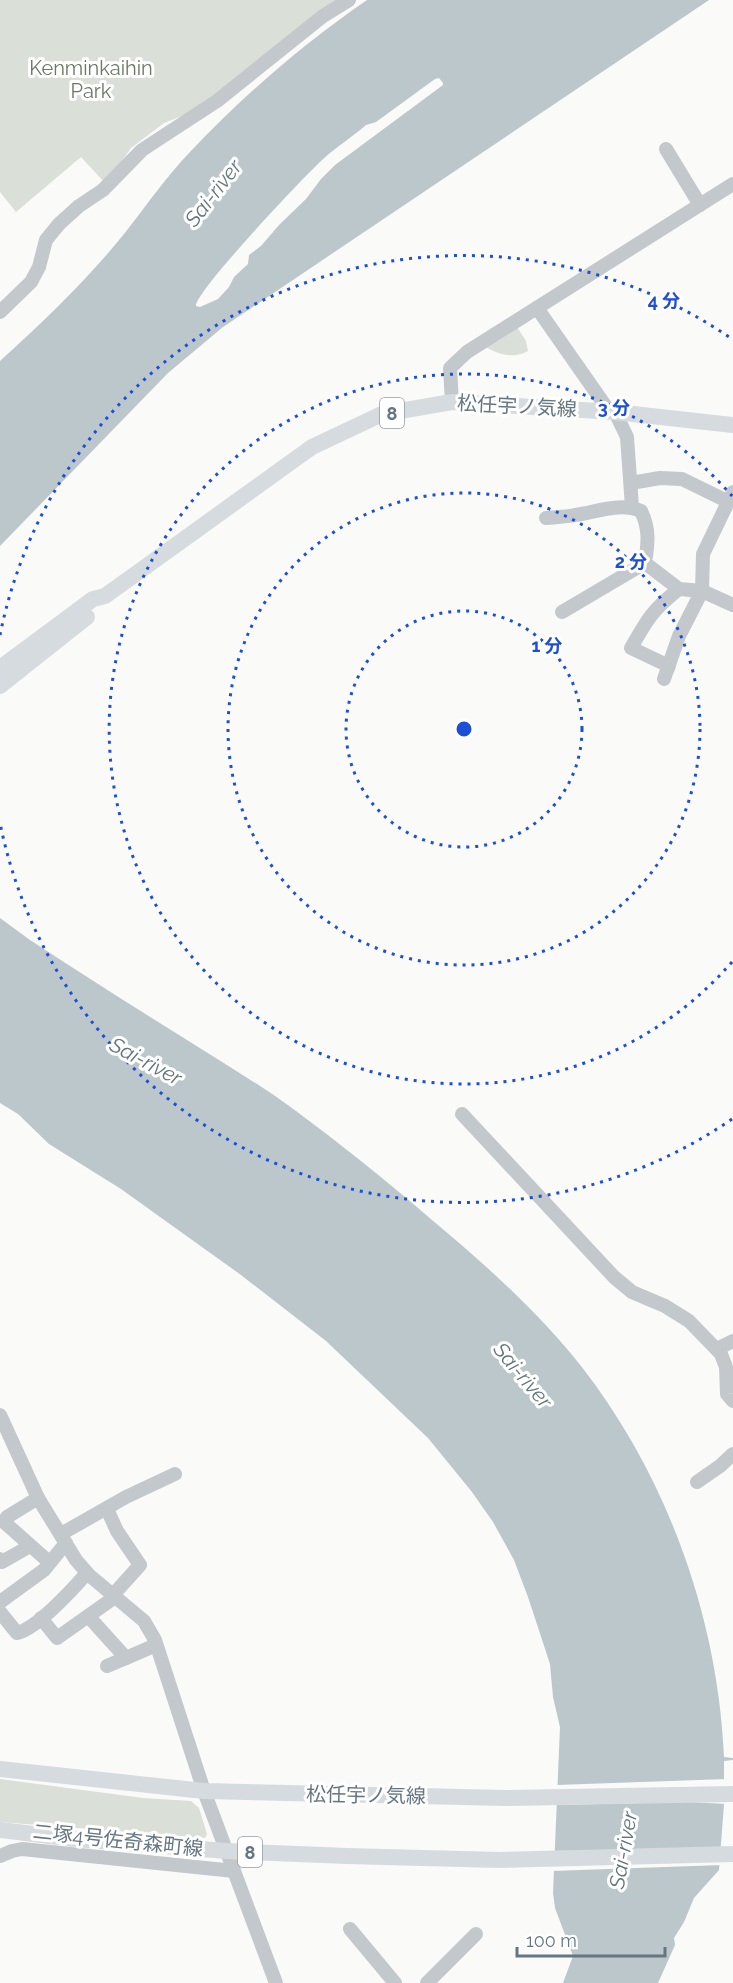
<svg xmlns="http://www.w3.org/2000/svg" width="733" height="1983" viewBox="0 0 733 1983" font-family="Raleway,'Noto Sans JP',sans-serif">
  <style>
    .green { fill: #dadfd7 }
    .water { fill: #bbc7cb; fill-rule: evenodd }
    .pier { fill: #fafaf8 }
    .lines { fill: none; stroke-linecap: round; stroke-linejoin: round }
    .minor { stroke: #c3c8cc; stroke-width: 14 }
    .major { stroke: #d6dbdf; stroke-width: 16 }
    .ring { fill: none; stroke: #1d4ed8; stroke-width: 3; stroke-dasharray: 3 6 }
    .labels { text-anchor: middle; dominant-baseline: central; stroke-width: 6; stroke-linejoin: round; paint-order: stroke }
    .shield { fill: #fff; stroke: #939fa8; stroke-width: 1.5 }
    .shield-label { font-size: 18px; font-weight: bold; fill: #657683 }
    .park-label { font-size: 20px; fill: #687a64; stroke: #fff }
    .street-label { font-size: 20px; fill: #657683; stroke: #fff }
    .water-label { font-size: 21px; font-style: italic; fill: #60757c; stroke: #fff }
    .centre { fill: #1d4ed8; stroke: #fff; stroke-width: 3 }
    .ring-label { font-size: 18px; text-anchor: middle; font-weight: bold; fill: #1d4ed8; stroke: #fff; stroke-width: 6; stroke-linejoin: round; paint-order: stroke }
  </style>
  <rect width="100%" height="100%" fill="#fafaf8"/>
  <!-- green -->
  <g class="green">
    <polygon points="0,0 337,0 197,110 164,123 131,148 106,184 81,157 16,212 0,192"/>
    <path d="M 517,327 L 526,341 L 528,351 C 514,359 499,355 486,347 Z"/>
    <polygon points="0,1779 143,1798 191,1801 199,1808 207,1834 205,1838 0,1822"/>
  </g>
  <!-- water -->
  <g class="water">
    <path d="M 367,0 L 709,0 L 223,327 L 168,373 L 0,546 L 0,361 C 44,321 87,280 124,234 C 146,206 166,177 190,152 C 244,95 303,44 367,0 ZM 439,78 L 443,83 L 443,85 L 335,165 L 321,179 L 306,199 L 279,225 L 261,246 L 249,255 L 248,264 L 234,277 L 229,287 L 218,299 L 200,307 L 196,306 C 195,292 298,183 316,166 C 331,150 350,139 366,125 L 376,122 L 435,79 Z"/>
    <path d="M 0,918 L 30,940 C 82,974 134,1007 187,1040 C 223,1063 261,1085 296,1111 C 342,1145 388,1182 432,1220 C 485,1264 538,1312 581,1366 C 667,1476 718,1618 724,1757 L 733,1758 L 733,1760 L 724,1761 L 724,1804 L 719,1870 L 694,1898 L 684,1922 L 674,1938 L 675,1945 L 658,1983 L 563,1983 L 573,1956 L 555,1908 L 553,1893 L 560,1727 L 553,1697 L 550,1664 L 528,1597 L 514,1560 L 493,1522 L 472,1492 L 428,1438 L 326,1341 L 241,1275 L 121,1189 L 49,1144 L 18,1114 L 0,1103 Z"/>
  </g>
  <!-- pier -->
  <g class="pier">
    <polygon points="727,1779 727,1804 688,1802 554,1805 556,1785"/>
    <polygon points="724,1847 722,1865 552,1871 553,1852"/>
  </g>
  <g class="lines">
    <!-- minor -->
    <g class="minor">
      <polyline points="666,149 700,205"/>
      <polyline points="537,308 609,411"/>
      <polyline points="0,312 31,282 39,267 46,240 59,224 79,206 103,190 142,150 217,101 323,16 349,0"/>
      <polyline points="452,402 450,368 467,352 733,184"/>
      <polyline points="615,412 627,437 632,507"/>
      <polyline points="631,483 660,478 682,479 729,502"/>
      <polyline points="733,492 703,554 702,591 733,605"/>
      <path d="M 546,518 C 555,517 565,517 575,515 C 597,512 620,502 641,511 C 650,529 648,544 645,563 L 679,589 L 702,591 L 679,636 L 664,679"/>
      <polyline points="562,612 645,563"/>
      <path d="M 669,666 L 631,648 C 647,620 652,610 679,589"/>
      <polyline points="462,1114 614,1277 632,1292 665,1306 689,1321 721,1354 726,1367 727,1394 733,1401"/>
      <polyline points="717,1349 733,1341"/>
      <polyline points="0,1415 38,1498 76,1560 89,1575 144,1621 155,1640 204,1791 276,1983"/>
      <polyline points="697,1482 720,1466 733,1454"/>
      <polyline points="38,1498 7,1517 4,1522 49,1562"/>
      <polyline points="107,1509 117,1531 140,1565 113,1595"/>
      <polyline points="61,1534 126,1497 175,1474"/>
      <polyline points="0,1559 2,1562 30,1546"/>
      <polyline points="0,1602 44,1570 66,1543"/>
      <path d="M 0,1612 L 17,1633 C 38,1628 72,1590 87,1573"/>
      <polyline points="89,1617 126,1658 156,1645"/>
      <polyline points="41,1618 57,1638 115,1597"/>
      <polyline points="107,1666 126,1658"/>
      <polyline points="0,1856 12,1851 22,1849 234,1871"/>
      <polyline points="350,1929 395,1983"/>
      <polyline points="427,1983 476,1934"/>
    </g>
    <!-- major -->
    <g class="major">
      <polyline points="0,668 93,599 105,596 312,447 382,414 452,402 615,412 733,425"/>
      <polyline points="0,686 87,617"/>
      <polyline points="0,1769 204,1791 506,1798 733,1794"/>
      <polyline points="0,1830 74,1839 226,1851 347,1856 500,1860 733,1854"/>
    </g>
  </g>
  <!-- distance rings -->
  <g class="ring">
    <circle cx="464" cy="729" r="118"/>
    <circle cx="464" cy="729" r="236"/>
    <path d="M732 962A355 355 0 1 1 732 496"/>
    <path d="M732 1119A473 473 0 0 1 0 823M0 635A473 473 0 0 1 732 339"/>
  </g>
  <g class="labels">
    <!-- shield labels -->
    <g class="shield">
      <rect x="380" y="398" width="24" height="30" rx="4.5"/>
      <rect x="238" y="1837" width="24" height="30" rx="4.5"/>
    </g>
    <g class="shield-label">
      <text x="392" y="413">8</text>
      <text x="250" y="1852">8</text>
    </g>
    <!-- park labels -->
    <g class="park-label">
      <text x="91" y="68">Kenminkaihin<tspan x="91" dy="23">Park</tspan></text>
    </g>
    <!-- street labels -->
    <g class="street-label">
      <text transform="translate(517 406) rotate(3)">松任宇ノ気線</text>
      <text transform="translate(366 1795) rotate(1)">松任宇ノ気線</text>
      <text transform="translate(118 1840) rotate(6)">二塚4号佐奇森町線</text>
    </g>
    <!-- water labels -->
    <g class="water-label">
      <text transform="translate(213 193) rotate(-52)">Sai-river</text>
      <text transform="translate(146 1061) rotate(28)">Sai-river</text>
      <text transform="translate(523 1375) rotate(50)">Sai-river</text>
      <text transform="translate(623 1850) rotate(-80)">Sai-river</text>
    </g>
  </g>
  <circle cx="464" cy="729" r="9" class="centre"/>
  <g class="ring-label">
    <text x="664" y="307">4 分</text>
    <text x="614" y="414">3 分</text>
    <text x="631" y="568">2 分</text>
    <text x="547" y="652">1 分</text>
  </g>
  <!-- scale -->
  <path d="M517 1947v9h148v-9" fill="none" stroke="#657683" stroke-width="3"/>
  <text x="526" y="1947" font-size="18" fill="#657683" stroke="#ffffff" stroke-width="4.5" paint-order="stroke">100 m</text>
</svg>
